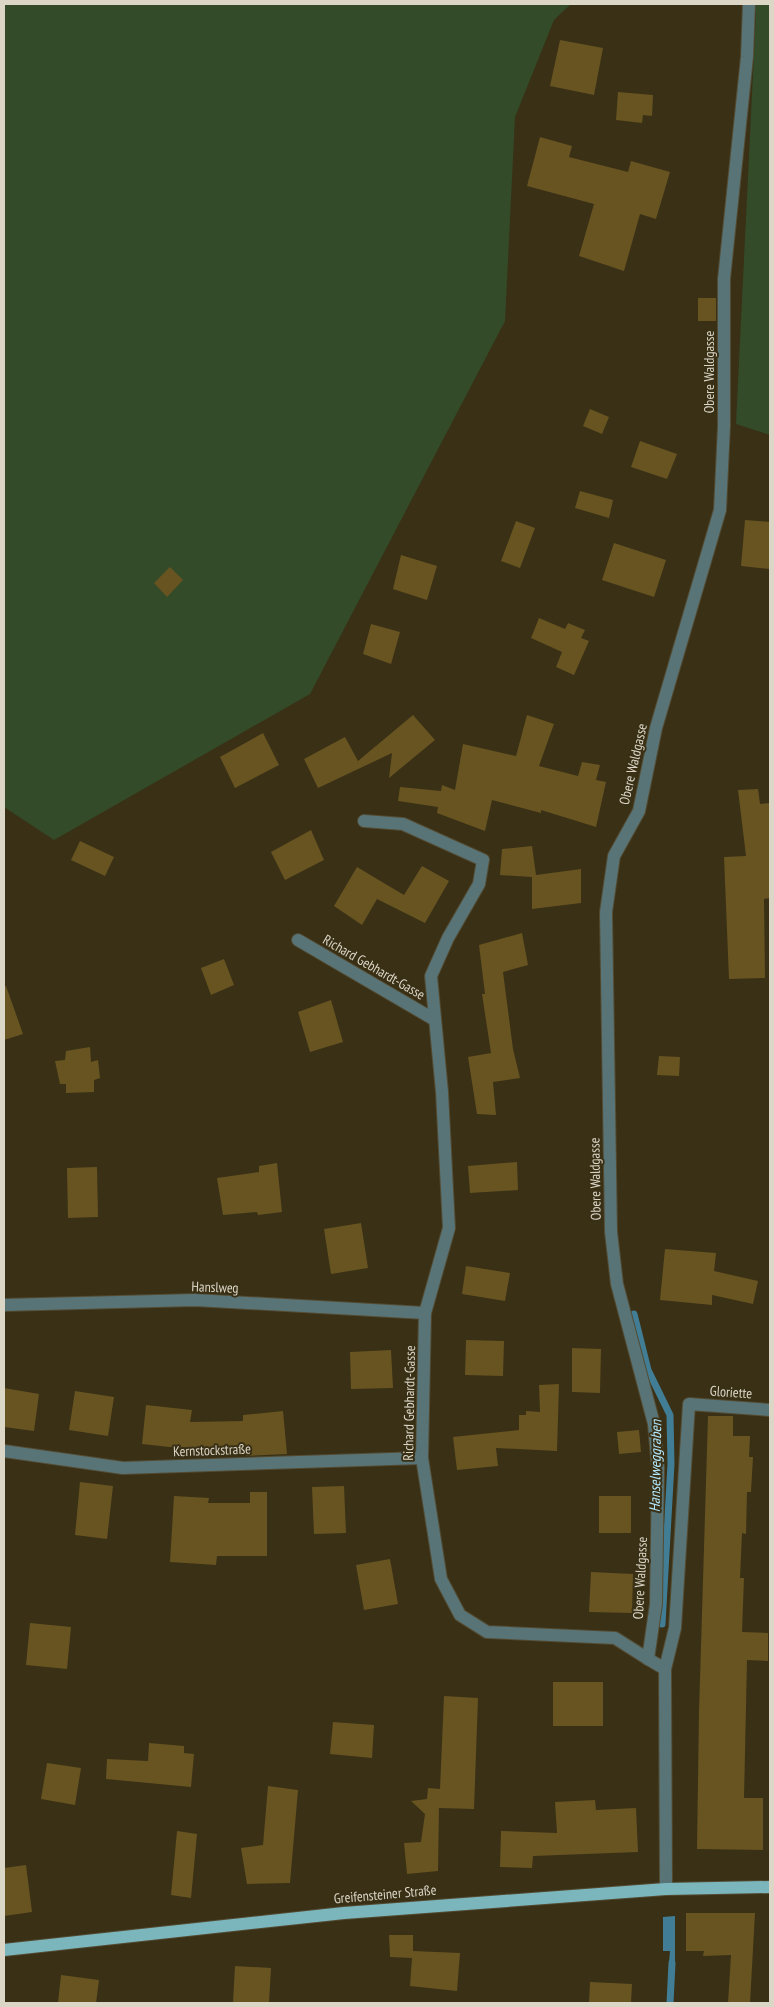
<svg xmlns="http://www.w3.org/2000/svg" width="774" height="2007" viewBox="0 0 774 2007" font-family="'PT Sans Narrow',sans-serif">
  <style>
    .green { fill: #334b29 }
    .water { fill: #417e95 }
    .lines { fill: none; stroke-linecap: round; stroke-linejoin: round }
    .stream { stroke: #417e95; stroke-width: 7 }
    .building { fill: #675421 }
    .minor-casing { stroke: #534b32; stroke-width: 14 }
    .major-casing { stroke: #534b32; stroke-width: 14 }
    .minor { stroke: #587477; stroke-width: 12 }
    .major { stroke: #7bb6bd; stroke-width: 12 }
    .labels { text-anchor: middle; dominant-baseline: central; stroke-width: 4; stroke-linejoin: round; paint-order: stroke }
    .street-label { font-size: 14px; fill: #dcd6c7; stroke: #393016 }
    .water-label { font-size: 15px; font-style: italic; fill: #b1e6fb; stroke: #393016 }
  </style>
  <rect width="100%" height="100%" fill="#393016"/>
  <!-- green -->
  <g class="green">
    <polygon points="4,4 571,4 554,20 515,117 505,321 310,694 54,840 4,807"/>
    <polygon points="740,4 770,4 770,435 736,424 756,12"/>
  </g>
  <!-- water -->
  <polygon class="water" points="675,1916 675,1963 669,1963 670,1951 663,1951 663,1917"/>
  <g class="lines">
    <!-- stream -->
    <g class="stream">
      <polyline points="634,1314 648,1370 670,1415 671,1464 662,1624"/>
      <polyline points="670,2003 672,1963"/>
    </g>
  </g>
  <!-- building -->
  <g class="building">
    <polygon points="560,40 603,48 594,95 550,86"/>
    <polygon points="618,92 653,95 652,116 643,115 642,123 616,120"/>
    <polygon points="540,137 572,146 569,157 628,172 631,161 670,172 656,219 640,214 624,271 579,256 594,204 527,186"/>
    <rect x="698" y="298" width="18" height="23"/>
    <polygon points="590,409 609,417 602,434 583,426"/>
    <polygon points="640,441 677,454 667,479 631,467"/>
    <polygon points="580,491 613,500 609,518 575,508"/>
    <polygon points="745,520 770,522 770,569 741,566"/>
    <polygon points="516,521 535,528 520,568 501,561"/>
    <polygon points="614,543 666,560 654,597 602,580"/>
    <polygon points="401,555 437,566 427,600 393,589"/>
    <polygon points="170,567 183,580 167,597 154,583"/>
    <polygon points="539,618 565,629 568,623 585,630 581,638 589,641 574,675 556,667 562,652 531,638"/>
    <polygon points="371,624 400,632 391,664 363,654"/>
    <polygon points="413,715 435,740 389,778 392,753 318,788 304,759 345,737 358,761"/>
    <polygon points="527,715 554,724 539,766 578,776 582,762 600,765 596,780 606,782 596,827 541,810 541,813 492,800 485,831 437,813 438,807 398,801 400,787 441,791 442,785 455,790 463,744 516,756"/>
    <polygon points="263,733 279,765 235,788 220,757"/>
    <polygon points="758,789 760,804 770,803 770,898 764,899 765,978 729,979 724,857 746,856 738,790"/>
    <polygon points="311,830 324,860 285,880 271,852"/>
    <polygon points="80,841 114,857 105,876 71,860"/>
    <polygon points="532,846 536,875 581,869 581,903 532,909 532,877 500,875 502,849"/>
    <polygon points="422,866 449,881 425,923 377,899 362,925 334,906 357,867 404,895"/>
    <polygon points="522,933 528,965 503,972 513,1049 520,1078 493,1082 496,1115 477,1114 468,1057 491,1053 482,994 485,994 479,945"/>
    <polygon points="224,959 234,985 211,995 201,968"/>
    <polygon points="6,986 23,1034 4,1040 4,987"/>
    <polygon points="331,1000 343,1042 310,1052 298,1012"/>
    <polygon points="90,1047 91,1062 98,1060 100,1078 94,1080 94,1092 66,1093 66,1084 60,1084 55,1061 65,1060 66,1051"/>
    <polygon points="659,1056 680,1057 679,1076 657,1075"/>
    <polygon points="517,1162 518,1190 470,1193 468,1166"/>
    <polygon points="277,1163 282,1212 258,1215 257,1212 223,1215 217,1178 259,1172 259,1166"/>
    <polygon points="97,1167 98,1217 68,1218 67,1168"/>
    <polygon points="361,1223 368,1268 331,1274 324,1229"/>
    <polygon points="665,1249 716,1253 714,1271 758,1281 753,1304 712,1295 712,1305 660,1300"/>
    <polygon points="466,1266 510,1273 505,1301 462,1294"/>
    <polygon points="466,1340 504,1341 503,1376 465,1375"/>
    <polygon points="572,1348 601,1349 600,1393 572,1392"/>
    <polygon points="391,1350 393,1388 351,1389 350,1352"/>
    <polygon points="559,1384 557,1451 496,1448 498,1466 457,1470 453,1437 519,1430 519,1415 526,1415 526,1411 540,1412 539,1385"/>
    <polygon points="4,1388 39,1394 34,1431 4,1427"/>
    <polygon points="75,1391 114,1397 108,1436 69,1430"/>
    <polygon points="146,1405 192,1410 190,1422 243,1421 243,1415 283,1411 287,1454 246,1456 245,1446 188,1449 142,1444"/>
    <polygon points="708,1416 733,1416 733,1436 750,1436 749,1457 753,1457 751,1492 747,1492 746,1534 742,1533 740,1578 744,1578 742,1632 768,1633 768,1661 747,1660 744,1798 763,1798 763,1850 697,1849 699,1712"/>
    <polygon points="639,1430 641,1452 619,1454 617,1432"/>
    <polygon points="80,1482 113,1486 107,1539 75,1535"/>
    <polygon points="344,1486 346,1533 314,1534 312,1487"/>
    <polygon points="250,1492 267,1492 267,1556 217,1556 216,1565 170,1562 174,1496 209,1498 208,1503 250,1503"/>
    <rect x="599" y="1496" width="32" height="37"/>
    <polygon points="390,1559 398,1604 364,1610 356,1565"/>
    <polygon points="591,1572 633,1574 632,1613 589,1612"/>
    <polygon points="30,1623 71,1627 67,1669 26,1665"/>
    <rect x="553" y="1682" width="50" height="44"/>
    <polygon points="444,1696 478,1698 474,1809 439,1808 438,1871 407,1874 404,1843 421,1842 425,1814 411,1801 427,1799 428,1788 440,1789"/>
    <polygon points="333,1722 374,1725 372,1758 330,1754"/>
    <polygon points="149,1743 184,1746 184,1753 194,1754 191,1787 106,1779 107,1759 148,1761"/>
    <polygon points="47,1763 81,1768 75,1805 41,1799"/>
    <polygon points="268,1786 298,1790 290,1883 247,1884 241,1848 263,1845"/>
    <polygon points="595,1800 596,1810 636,1808 638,1852 533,1856 532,1868 500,1867 501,1831 557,1833 555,1802"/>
    <polygon points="177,1831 197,1834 191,1898 171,1895"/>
    <polygon points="26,1865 32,1912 4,1916 4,1868"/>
    <polygon points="686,1913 755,1913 750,2003 728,2003 731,1955 703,1956 704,1951 686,1951"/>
    <polygon points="389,1935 413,1935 413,1951 460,1953 457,1991 410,1986 412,1958 390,1957"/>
    <polygon points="235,1966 271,1968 269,2003 233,2003"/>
    <polygon points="61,1975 99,1980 96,2003 58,2003"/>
    <polygon points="590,1982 632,1984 631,2003 589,2003"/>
  </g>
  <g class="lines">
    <defs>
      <g id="minor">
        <polyline points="364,821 403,824 483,860 479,884 448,938 431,976 442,1092 449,1228 425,1313 422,1458 441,1579 460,1615 487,1632 615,1638 648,1659"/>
        <polyline points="298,940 435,1020"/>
        <polyline points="4,1305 195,1300 425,1313"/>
        <polyline points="4,1451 123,1468 422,1458"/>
        <polyline points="665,1669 675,1628 689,1404 770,1410"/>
        <polyline points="666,1889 665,1669 648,1659 656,1604 658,1468 654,1424 617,1284 611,1232 606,912 614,856 639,811 656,728 720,510 724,426 724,279 747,57 749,4"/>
      </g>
      <polyline id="major" points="4,1950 344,1913 666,1889 770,1887"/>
    </defs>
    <!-- minor casing -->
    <use href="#minor" class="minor-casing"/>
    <!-- major casing -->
    <use href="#major" class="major-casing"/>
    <!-- minor -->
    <use href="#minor" class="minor"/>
    <!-- major -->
    <use href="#major" class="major"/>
  </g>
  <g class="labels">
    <!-- street labels -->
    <g class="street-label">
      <text transform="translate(709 372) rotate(-90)">Obere Waldgasse</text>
      <text transform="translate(633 764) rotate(-77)">Obere Waldgasse</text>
      <text transform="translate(374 967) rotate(30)">Richard Gebhardt-Gasse</text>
      <text transform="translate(595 1179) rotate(-91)">Obere Waldgasse</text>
      <text transform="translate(215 1287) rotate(2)">Hanslweg</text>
      <text transform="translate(731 1392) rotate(4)">Gloriette</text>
      <text transform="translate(409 1403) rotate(-89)">Richard Gebhardt-Gasse</text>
      <text transform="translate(212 1450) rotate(-2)">Kernstockstraße</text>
      <text transform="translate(640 1578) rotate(-87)">Obere Waldgasse</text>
      <text transform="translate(385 1894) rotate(-5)">Greifensteiner Straße</text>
    </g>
    <!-- water labels -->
    <g class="water-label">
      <text transform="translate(655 1466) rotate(-89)">Hanselweggraben</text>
    </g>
  </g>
  <!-- border -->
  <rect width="774" height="2007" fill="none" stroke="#dcd6c7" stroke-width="10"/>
</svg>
